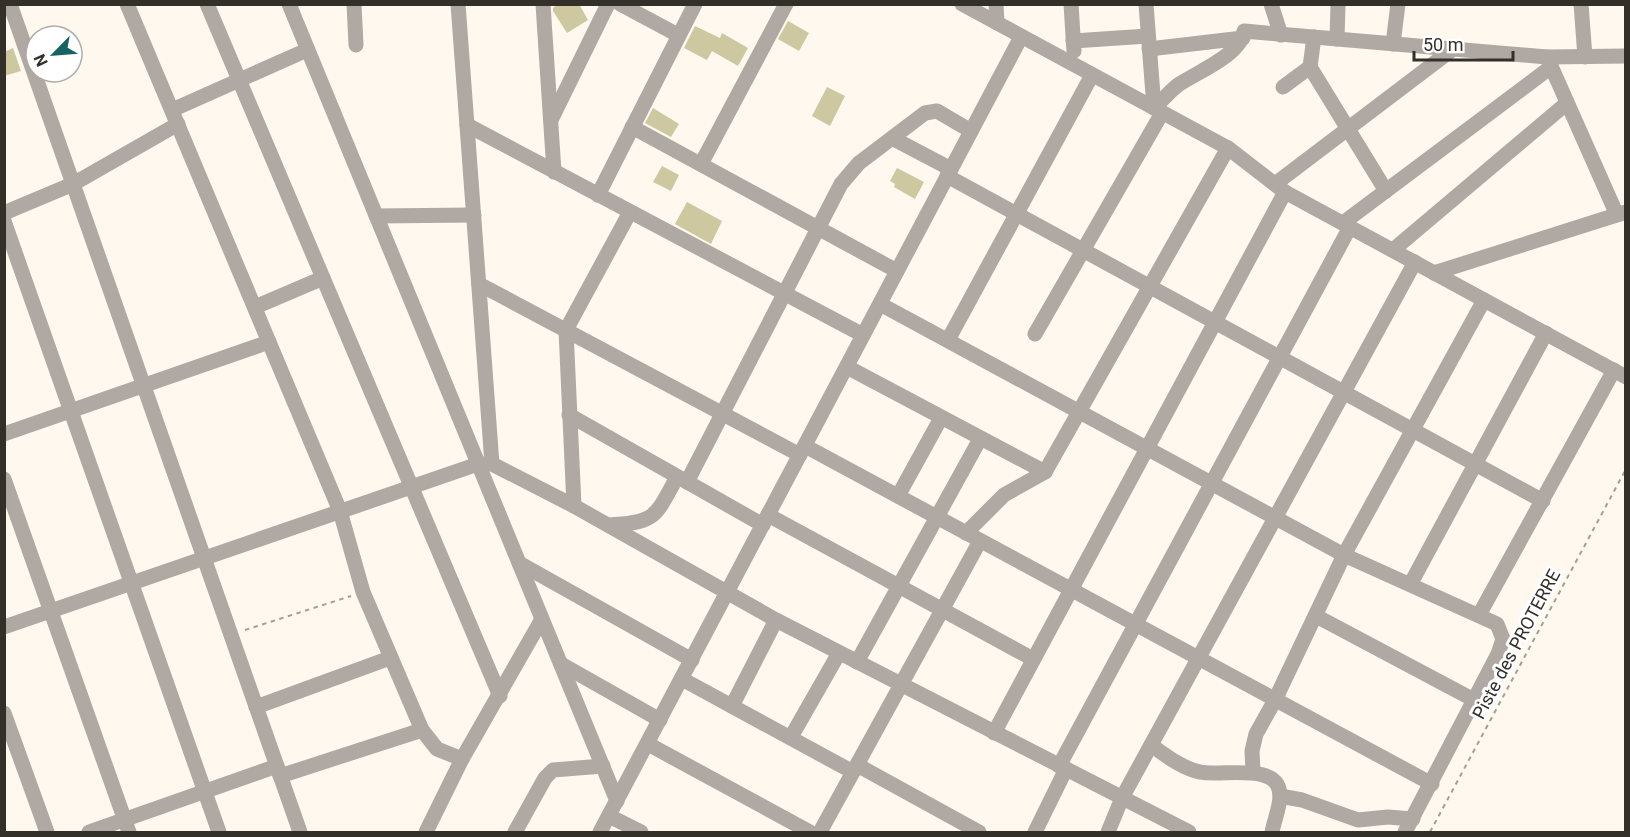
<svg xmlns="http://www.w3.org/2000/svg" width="1630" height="837" viewBox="0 0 1630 837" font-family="Roboto,sans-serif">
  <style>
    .building { fill: #cdc8a0 }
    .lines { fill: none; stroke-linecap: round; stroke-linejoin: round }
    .path { stroke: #a49f96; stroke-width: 2; stroke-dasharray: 4.5 4.5; stroke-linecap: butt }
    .minor { stroke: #afa8a3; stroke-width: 15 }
    .labels { text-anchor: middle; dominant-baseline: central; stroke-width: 6; stroke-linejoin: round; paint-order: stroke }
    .street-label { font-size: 18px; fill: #332f29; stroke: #fff }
  </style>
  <rect width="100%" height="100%" fill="#fef8ee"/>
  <!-- building -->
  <g class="building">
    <polygon points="558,4 579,4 588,20 567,33 553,11 553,8"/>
    <polygon points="788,21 809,33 799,51 778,39"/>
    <polygon points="695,26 720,38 722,33 748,48 738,66 712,51 707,60 684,48"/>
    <polygon points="13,48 21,71 4,76 4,52"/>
    <polygon points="827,87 845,96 830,126 812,116"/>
    <polygon points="653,108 679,124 671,137 645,123"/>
    <polygon points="662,166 679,175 671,191 653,182"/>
    <polygon points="897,168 924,182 915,199 894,187 895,184 890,181"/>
    <polygon points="687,202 722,221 711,244 675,224"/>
  </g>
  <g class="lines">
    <!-- path -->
    <g class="path">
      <polyline points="245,630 351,596"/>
      <polyline points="1430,832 1626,469"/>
    </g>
    <!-- minor -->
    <g class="minor">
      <polyline points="10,4 300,832"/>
      <polyline points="127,4 340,511 363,592 422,730 437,749 462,759"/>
      <polyline points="207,4 500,696"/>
      <polyline points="289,4 617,801"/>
      <polyline points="354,4 356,45"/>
      <polyline points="458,4 492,464"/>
      <polyline points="543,4 554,172"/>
      <polyline points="620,4 678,35"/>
      <polyline points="962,4 1228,148 1285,192 1626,377"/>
      <polyline points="996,4 997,23"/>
      <polyline points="1071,4 1074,51"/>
      <polyline points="1146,4 1154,108"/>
      <polyline points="1271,4 1281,35"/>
      <polyline points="1581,4 1585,57"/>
      <polyline points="1314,37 1310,67 1386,191"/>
      <polyline points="1337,39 1338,4"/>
      <polyline points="1073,41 1148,36"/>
      <polyline points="1393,44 1398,4"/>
      <polyline points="1149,49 1243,38"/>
      <polyline points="1547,57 1617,215"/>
      <polyline points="1283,87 1310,67"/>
      <path d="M 1154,108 C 1162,101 1170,91 1178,85 C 1197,72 1241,55 1244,31 L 1547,57 L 1626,56"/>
      <polyline points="172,110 307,50"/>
      <polyline points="551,120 608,4"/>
      <polyline points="467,125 863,335"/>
      <polyline points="632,127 897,271"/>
      <polyline points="892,138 951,169"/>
      <polyline points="701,164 786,4"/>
      <polyline points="947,176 1543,501"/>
      <polyline points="1275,184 1453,49"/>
      <polyline points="598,195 695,4"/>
      <polyline points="4,213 73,184 178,124"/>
      <polyline points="376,216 474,215"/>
      <polyline points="4,221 219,832"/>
      <polyline points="1343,223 1551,67"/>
      <polyline points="1393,250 1567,103"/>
      <polyline points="1434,273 1626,212"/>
      <polyline points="479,284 800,455"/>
      <polyline points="880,304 1344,555 1497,624 1503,639 1498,654 1405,832"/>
      <polyline points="255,307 323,278"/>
      <polyline points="1035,334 1162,113"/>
      <polyline points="948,340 1092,75"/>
      <polyline points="847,367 1045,472"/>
      <polyline points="569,415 763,525"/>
      <polyline points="4,434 269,342"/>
      <polyline points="805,446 1432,784"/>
      <polyline points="4,479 129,832"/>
      <polyline points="687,482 841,184 859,163 925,113 937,111 971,131"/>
      <polyline points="898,496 941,418"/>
      <polyline points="574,506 566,330 630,212"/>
      <polyline points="768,515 1033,659"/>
      <path d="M 608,525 C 656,523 655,517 677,477"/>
      <polyline points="966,533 1004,495 1045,472 1228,148"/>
      <polyline points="519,563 692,660"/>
      <polyline points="1411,583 1546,333"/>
      <polyline points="1479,615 1614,370"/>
      <polyline points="1316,616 1476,701"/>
      <polyline points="4,627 478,464 492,464 574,506 776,620 1189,832"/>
      <polyline points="857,662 980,439"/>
      <polyline points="561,664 660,720"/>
      <polyline points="682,679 853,772"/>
      <polyline points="732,706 776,620"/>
      <polyline points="256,707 390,658"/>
      <polyline points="4,713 47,832"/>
      <polyline points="994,733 1285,192"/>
      <polyline points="791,737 839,653"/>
      <polyline points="648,744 810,832"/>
      <path d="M 1151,745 C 1165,755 1183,769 1200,772 C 1222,777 1280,761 1280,796 C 1280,807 1274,821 1272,832"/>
      <polyline points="857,765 979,832"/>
      <polyline points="1059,766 1350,227"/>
      <polyline points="1253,772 1252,751 1256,734 1275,700 1344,555 1484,300"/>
      <polyline points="280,776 422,730"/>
      <polyline points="1280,796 1302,800 1358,820 1388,817 1413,819"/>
      <polyline points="609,816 641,832"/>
      <polyline points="89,832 277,766"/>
      <polyline points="426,832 462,759 542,619"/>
      <polyline points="515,832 545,778 553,770 603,766"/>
      <polyline points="600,832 1021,37"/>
      <polyline points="820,832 980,541"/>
      <polyline points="1035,832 1066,769"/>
      <polyline points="1108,832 1122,798 1415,262"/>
    </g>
  </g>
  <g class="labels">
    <!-- street labels -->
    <g class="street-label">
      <text transform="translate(1516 644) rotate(-62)">Piste des PROTERRE</text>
    </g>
  </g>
  <!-- border -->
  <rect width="1630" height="837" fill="none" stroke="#332f29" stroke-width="12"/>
  <!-- north arrow -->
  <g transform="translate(54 54) rotate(245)"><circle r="28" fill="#ffffff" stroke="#adaca9" stroke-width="1.5"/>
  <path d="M0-4.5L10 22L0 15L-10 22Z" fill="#166461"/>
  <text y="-9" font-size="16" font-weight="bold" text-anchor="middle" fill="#332f29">N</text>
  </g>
  <!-- scale -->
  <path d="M1414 51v9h99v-9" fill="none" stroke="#332f29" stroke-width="3"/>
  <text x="1423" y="51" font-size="18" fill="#332f29" stroke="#ffffff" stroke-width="4.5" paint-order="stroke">50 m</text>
</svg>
